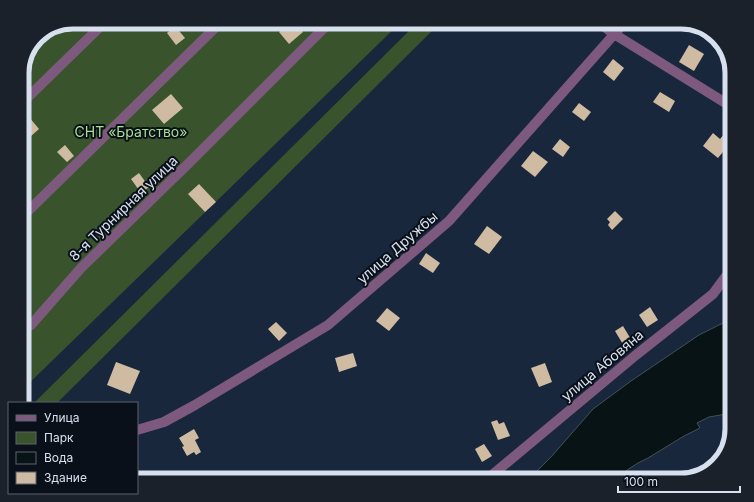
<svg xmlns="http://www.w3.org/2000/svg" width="754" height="502" viewBox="0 0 754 502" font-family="Inter,sans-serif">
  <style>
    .green { fill: #39542d }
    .water { fill: #071314; stroke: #455055 }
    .building { fill: #cfbba1 }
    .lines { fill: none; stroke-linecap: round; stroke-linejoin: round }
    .minor { stroke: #7d5a7d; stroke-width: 10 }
    .labels { text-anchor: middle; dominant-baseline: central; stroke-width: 4; stroke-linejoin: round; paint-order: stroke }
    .park-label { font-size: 14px; fill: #a8df90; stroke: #0a1019 }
    .street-label { font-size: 14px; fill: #d7e0ee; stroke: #0a1019 }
    .rim { fill: none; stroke: #d7e0ee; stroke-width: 5 }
  </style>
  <rect width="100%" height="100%" fill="#19273c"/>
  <!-- green -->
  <g class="green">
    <polygon points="73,22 401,22 22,390 22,70 37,37"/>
    <polygon points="418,22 441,22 57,403 34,403"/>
  </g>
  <!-- water -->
  <polygon class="water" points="732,320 732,413 709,417 697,423 700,428 684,436 648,458 638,463 627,470 616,480 528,480 551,457 593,409 631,381 699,335 721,324"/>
  <!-- building -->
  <g class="building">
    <polygon points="291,22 294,22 303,32 289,44 279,32"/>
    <polygon points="175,26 185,38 176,45 167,33"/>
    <polygon points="689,45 704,54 694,71 679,62"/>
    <polygon points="613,59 624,68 614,81 603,72"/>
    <polygon points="660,92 675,101 669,112 653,102"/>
    <polygon points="171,94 183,108 164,124 152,110"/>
    <polygon points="579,103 591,112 584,121 572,112"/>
    <polygon points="29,117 39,129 30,137 22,128 22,123"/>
    <polygon points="726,132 732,137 732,141 718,158 703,146 713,133 720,139"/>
    <polygon points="560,139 570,147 563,157 552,149"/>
    <polygon points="65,145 74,156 67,162 57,152"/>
    <polygon points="533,151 548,162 535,177 521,166"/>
    <polygon points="139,173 149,187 141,193 131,179"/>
    <polygon points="199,184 216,202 205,212 188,194"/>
    <polygon points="615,211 623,219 612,230 608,225 610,222 607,219"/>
    <polygon points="487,226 502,237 489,254 474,244"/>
    <polygon points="426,253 440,263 433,273 419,264"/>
    <polygon points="650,307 658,320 647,327 639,315"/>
    <polygon points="387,308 400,318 389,331 376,321"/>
    <polygon points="276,322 287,333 279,341 268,329"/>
    <polygon points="623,326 635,346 627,351 615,331"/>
    <polygon points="353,353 357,366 339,372 335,358"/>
    <polygon points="116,362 140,371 130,394 107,385"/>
    <polygon points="545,363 552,382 539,387 531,368"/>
    <polygon points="497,420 499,424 504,422 510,436 498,440 491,422"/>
    <polygon points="194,429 199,438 195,440 201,452 196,455 194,452 187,456 182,447 184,446 179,438"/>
    <polygon points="484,444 492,456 482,462 475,449"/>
  </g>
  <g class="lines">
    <!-- minor -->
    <g class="minor">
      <polyline points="598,22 614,34 732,107"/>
      <polyline points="22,103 105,22"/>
      <polyline points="22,217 221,22"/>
      <polyline points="22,330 31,325 81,268 187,165 330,22"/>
      <polyline points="137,430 164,422 195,405 328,325 449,221 625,22"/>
      <polyline points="486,480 636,355 713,294 732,268"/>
    </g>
  </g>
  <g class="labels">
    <!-- park labels -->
    <g class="park-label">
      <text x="131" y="131">СНТ «Братство»</text>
    </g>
    <!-- street labels -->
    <g class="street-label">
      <text transform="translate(123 208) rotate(-44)">8-я Турнирная улица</text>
      <text transform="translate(397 247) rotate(-41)">улица Дружбы</text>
      <text transform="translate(602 365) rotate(-40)">улица Абовяна</text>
    </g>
  </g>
  <!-- crop -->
  <path d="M0 0H754V502H0ZM73 29H681A44 44 0 0 1 725 73V429A44 44 0 0 1 681 473H73A44 44 0 0 1 29 429V73A44 44 0 0 1 73 29Z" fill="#1a212a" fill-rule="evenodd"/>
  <path class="rim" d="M73 29H681A44 44 0 0 1 725 73V429A44 44 0 0 1 681 473H73A44 44 0 0 1 29 429V73A44 44 0 0 1 73 29Z"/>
  <!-- legend -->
  <rect x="8" y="402" width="130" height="92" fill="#0a1019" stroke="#5c636e"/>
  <rect x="16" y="415" width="20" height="6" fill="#7d5a7d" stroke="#5c636e"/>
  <text x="44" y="422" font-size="12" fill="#d7e0ee">Улица</text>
  <rect x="16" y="432" width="20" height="12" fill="#39542d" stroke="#5c636e"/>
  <text x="44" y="442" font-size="12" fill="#d7e0ee">Парк</text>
  <rect x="16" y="452" width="20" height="12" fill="#071314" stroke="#5c636e"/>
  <text x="44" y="462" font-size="12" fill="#d7e0ee">Вода</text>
  <rect x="16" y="472" width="20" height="12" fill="#cfbba1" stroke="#5c636e"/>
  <text x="44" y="482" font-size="12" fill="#d7e0ee">Здание</text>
  <!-- scale -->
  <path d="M618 486v6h122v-6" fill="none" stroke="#d7e0ee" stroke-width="2"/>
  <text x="624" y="486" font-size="12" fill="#d7e0ee" stroke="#0a1019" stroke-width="3" paint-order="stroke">100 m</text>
</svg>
